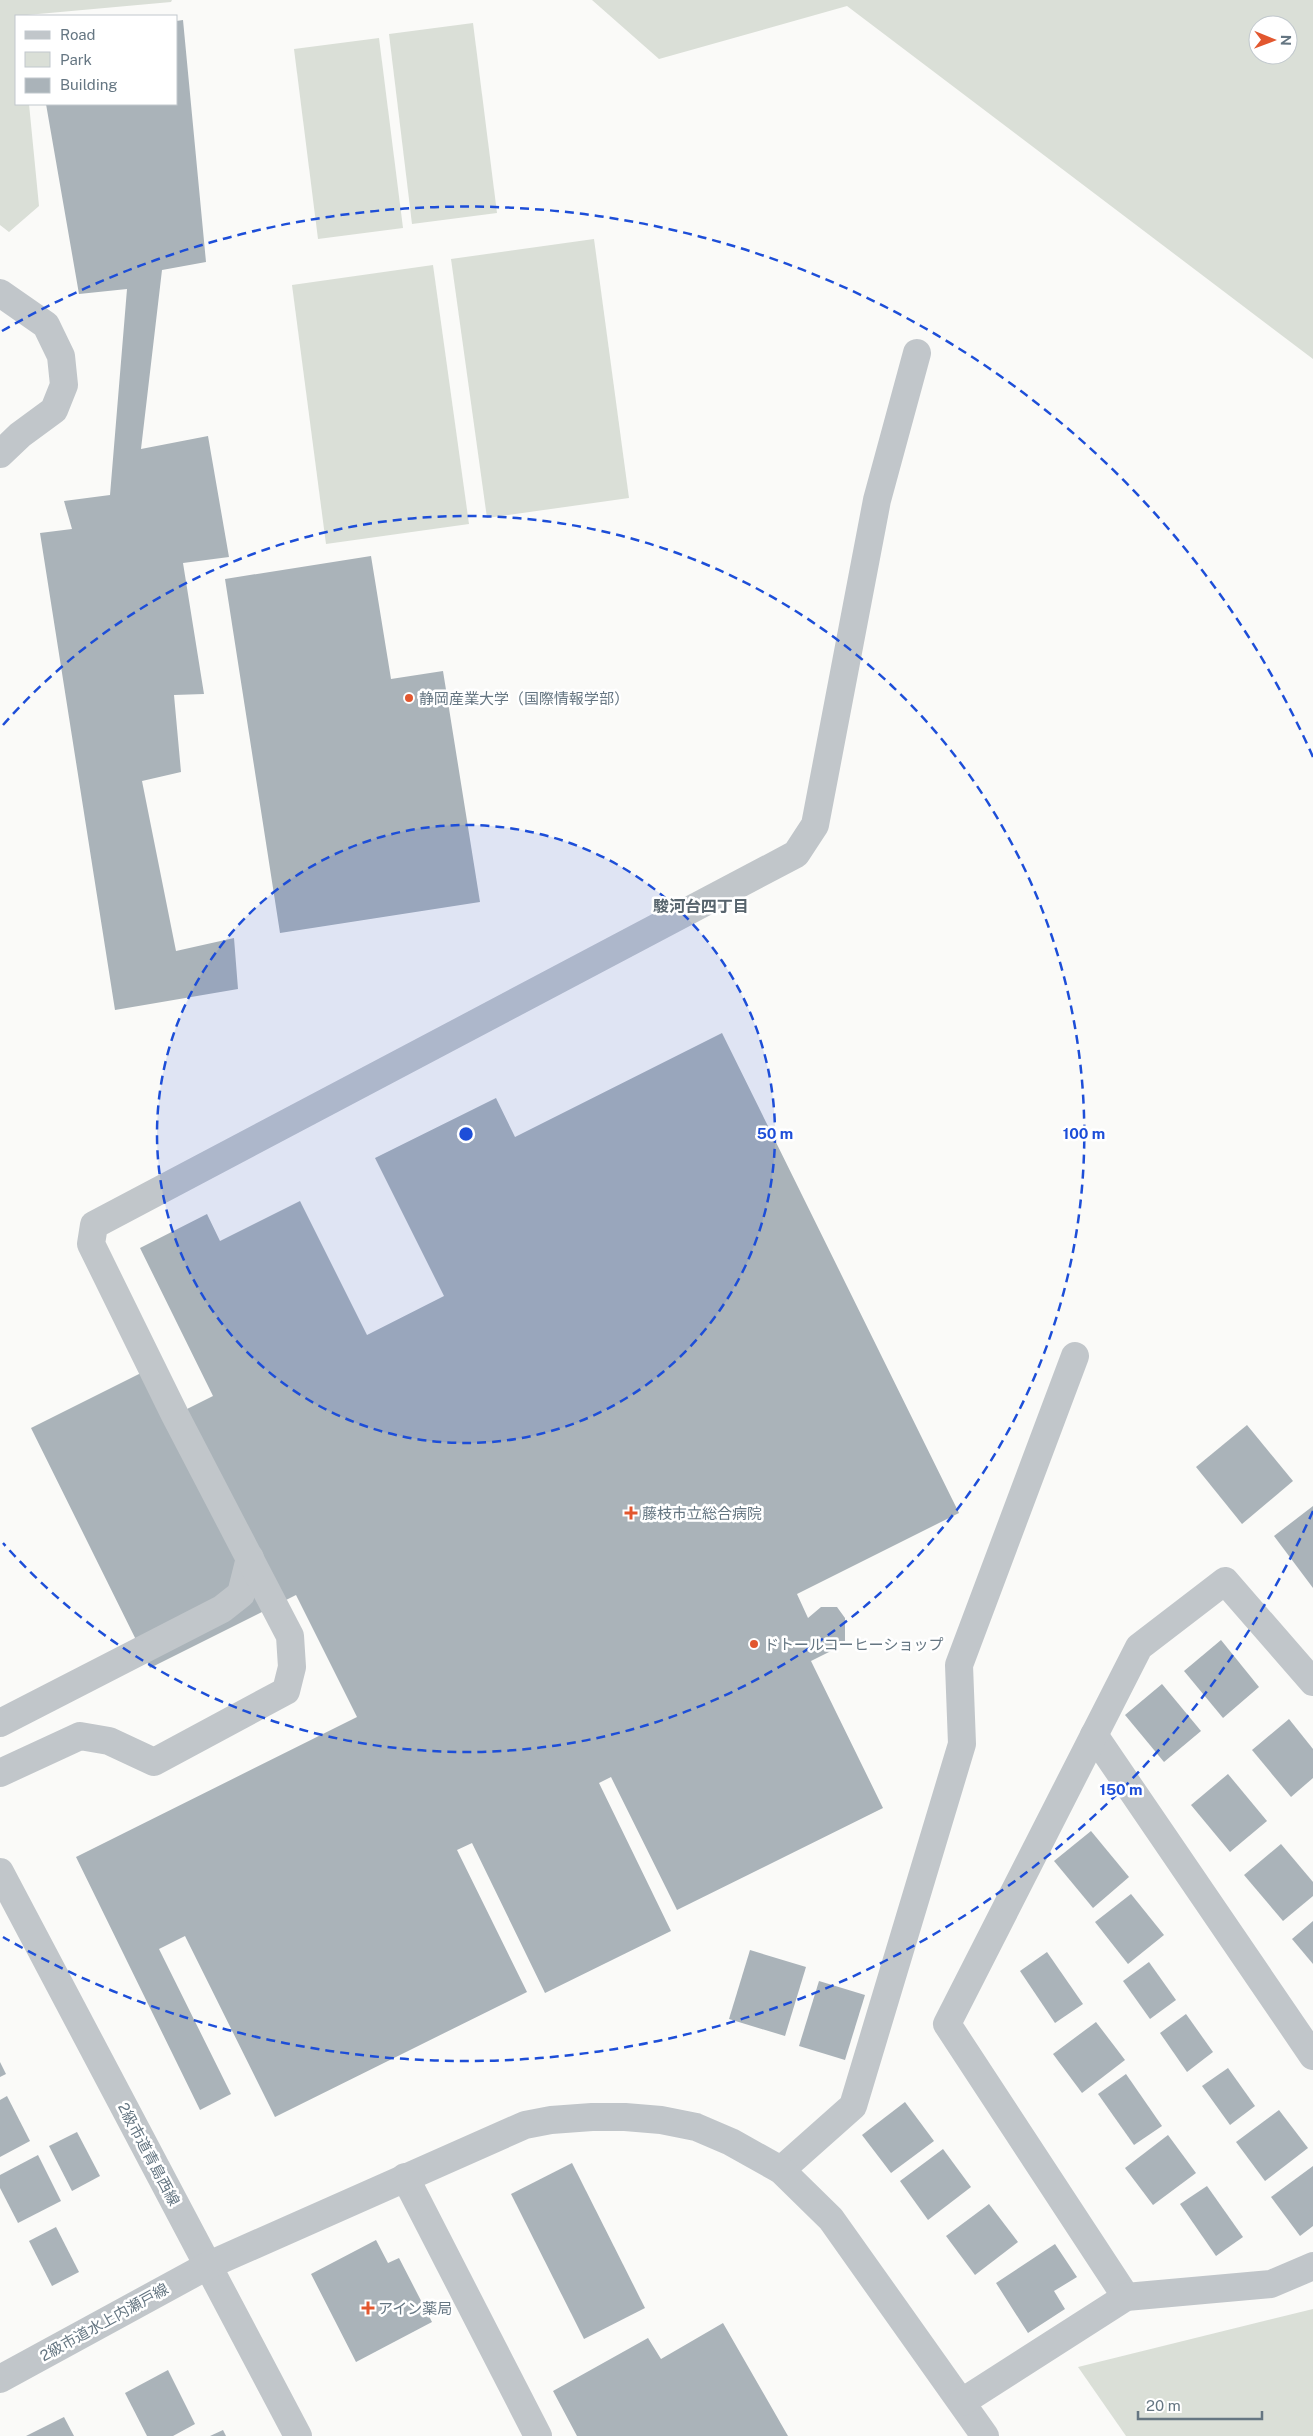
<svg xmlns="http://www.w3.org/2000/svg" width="1313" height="2436" viewBox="0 0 1313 2436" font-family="'Public Sans','Noto Sans JP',sans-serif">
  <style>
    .green { fill: #dadfd7; fill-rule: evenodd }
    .building { fill: #aab3b9 }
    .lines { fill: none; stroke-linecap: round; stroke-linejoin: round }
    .minor { stroke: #c1c6ca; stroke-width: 28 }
    .ring { fill: none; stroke: #1d4ed8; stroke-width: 2.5; stroke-dasharray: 9 6 }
    .poi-dot { fill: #e2572f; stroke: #fff; stroke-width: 2 }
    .labels { text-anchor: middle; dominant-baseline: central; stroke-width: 5; stroke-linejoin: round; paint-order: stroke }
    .poi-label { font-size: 15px; fill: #657682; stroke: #fff; text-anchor: start }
    .street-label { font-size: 15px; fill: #657682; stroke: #fff }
    .neighbourhood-label { font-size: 16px; font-weight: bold; fill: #57646d; stroke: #fff }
    .centre { fill: #1d4ed8; stroke: #fff; stroke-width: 2.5 }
    .ring-label { font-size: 15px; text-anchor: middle; font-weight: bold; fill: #1d4ed8; stroke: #fff; stroke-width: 5; stroke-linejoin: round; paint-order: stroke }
  </style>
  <rect width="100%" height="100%" fill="#fafaf8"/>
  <!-- green -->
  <g class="green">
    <polygon points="0,0 172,0 171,2 16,16 16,104 29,104 39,206 9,232 0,225"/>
    <path d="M 592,0 L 1313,0 L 1313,359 L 847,6 L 659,59 ZM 1258,25 L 1288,25 L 1288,55 L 1258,55 Z"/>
    <polygon points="473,23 497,213 412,224 389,34"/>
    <polygon points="379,38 403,228 318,239 294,49"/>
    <polygon points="594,239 629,498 487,518 451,259"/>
    <polygon points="433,265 469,524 326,544 292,285"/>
    <polygon points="1313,2309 1313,2436 1126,2436 1078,2367"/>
  </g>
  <!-- building -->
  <g class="building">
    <polygon points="183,20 206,262 162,270 141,449 208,436 229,557 183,563 204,694 174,695 181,772 142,781 176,951 234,938 238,989 115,1010 40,533 72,529 64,501 110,495 127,289 79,294 46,104 176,104 176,21"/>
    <polygon points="371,556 391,679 443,671 480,902 280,933 225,579"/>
    <polygon points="722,1033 959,1513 797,1594 808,1618 821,1607 837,1607 845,1618 845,1644 811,1661 883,1808 677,1910 611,1777 599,1783 671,1931 545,1993 472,1843 457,1850 527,1992 275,2117 185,1936 159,1949 231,2094 200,2110 76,1857 357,1717 296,1595 150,1668 31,1428 151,1368 175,1415 213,1396 140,1248 207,1214 220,1241 300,1201 367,1335 444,1296 375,1158 496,1098 515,1137"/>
    <polygon points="1247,1425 1293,1481 1242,1524 1196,1467"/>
    <polygon points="1313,1506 1313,1588 1274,1536"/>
    <polygon points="1221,1640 1259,1687 1223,1718 1184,1671"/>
    <polygon points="1162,1684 1201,1731 1164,1762 1125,1715"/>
    <polygon points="1289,1719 1313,1749 1313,1778 1291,1797 1252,1750"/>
    <polygon points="1228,1774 1267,1821 1230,1852 1191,1805"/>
    <polygon points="1091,1831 1129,1877 1093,1908 1054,1861"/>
    <polygon points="1281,1844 1313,1882 1313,1896 1283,1921 1244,1875"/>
    <polygon points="1131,1894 1164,1935 1128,1964 1095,1922"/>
    <polygon points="1313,1921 1313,1964 1292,1939"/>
    <polygon points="750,1950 806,1967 785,2036 729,2019"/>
    <polygon points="1047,1952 1083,2004 1055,2023 1020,1971"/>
    <polygon points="1149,1962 1176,2000 1150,2019 1123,1981"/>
    <polygon points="819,1981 865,1995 845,2060 799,2046"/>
    <polygon points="1186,2014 1213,2052 1187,2072 1160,2033"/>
    <polygon points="1096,2022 1125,2060 1082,2093 1053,2054"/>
    <polygon points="0,2062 6,2074 0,2077"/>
    <polygon points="1228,2068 1255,2106 1230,2125 1202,2086"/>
    <polygon points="1126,2074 1162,2126 1134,2145 1098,2094"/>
    <polygon points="7,2096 30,2141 0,2157 0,2100"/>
    <polygon points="905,2102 934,2141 891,2173 862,2135"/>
    <polygon points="1279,2110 1308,2148 1265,2181 1236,2142"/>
    <polygon points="77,2132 100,2176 72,2191 49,2146"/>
    <polygon points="1168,2135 1196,2173 1153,2205 1125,2168"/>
    <polygon points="943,2149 971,2187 928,2220 900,2181"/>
    <polygon points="38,2155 61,2201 18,2223 0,2188 0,2175"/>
    <polygon points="572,2163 645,2308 584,2339 511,2194"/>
    <polygon points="1313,2166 1313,2226 1300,2236 1271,2197"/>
    <polygon points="1207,2186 1243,2237 1216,2256 1180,2204"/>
    <polygon points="989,2204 1018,2242 975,2275 946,2236"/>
    <polygon points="56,2227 79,2272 52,2286 29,2241"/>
    <polygon points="376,2240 388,2263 399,2258 432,2322 356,2362 311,2274"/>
    <polygon points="1055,2244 1077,2277 1054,2291 1065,2309 1028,2333 996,2283"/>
    <polygon points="723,2323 788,2436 577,2436 553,2391 648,2338 661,2359"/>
    <polygon points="168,2370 195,2424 173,2436 147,2436 125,2393"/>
    <polygon points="64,2417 74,2436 26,2436"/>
    <polygon points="223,2430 226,2436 210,2436"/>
  </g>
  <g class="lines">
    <!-- minor -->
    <g class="minor">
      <polyline points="0,293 46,325 61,356 64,385 54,410 20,435 0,454"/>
      <polyline points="0,1723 222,1609 241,1594 250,1558"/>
      <polyline points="1094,1735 1313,2056"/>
      <polyline points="0,1773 80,1736 109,1741 154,1762 286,1691 292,1667 290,1636 175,1415 91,1244 94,1225 796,854 815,825 877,500 917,353"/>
      <polyline points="0,1872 298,2436"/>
      <polyline points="781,2170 853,2106 962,1744 959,1665 1075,1356"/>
      <polyline points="405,2177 538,2436"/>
      <polyline points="1126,2297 947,2024 1139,1647 1225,1581 1313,1682"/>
      <polyline points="0,2379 209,2265 525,2125 551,2120 592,2117 625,2117 661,2120 696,2127 731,2142 781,2170 831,2219 985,2436"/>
      <polyline points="962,2402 1126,2297 1271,2284 1313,2266"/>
    </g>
  </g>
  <!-- distance rings -->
  <circle cx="466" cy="1134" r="309" fill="#1d4ed8" fill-opacity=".12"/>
  <g class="ring">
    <circle cx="466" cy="1134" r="309"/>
    <path d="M3 725A618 618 0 1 1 3 1543"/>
    <path d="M1313 1511A927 927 0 0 1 3 1937M2 331A927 927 0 0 1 1313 757"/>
  </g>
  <!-- markers -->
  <g class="poi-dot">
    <circle cx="409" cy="698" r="5"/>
    <path d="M628.5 1505.5h5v5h5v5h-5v5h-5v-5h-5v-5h5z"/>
    <circle cx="754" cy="1644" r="5"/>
    <path d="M365.5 2300.5h5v5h5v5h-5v5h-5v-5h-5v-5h5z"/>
  </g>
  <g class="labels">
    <!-- poi labels -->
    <g class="poi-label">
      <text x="419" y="698">静岡産業大学（国際情報学部）</text>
      <text x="642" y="1513">藤枝市立総合病院</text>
      <text x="764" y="1644">ドトールコーヒーショップ</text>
      <text x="378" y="2308">アイン薬局</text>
    </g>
    <!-- street labels -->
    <g class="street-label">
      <text transform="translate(149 2154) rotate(62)">2級市道青島西線</text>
      <text transform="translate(104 2322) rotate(-29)">2級市道水上内瀬戸線</text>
    </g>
    <!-- neighbourhood labels -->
    <g class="neighbourhood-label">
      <text x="701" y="906">駿河台四丁目</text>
    </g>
  </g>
  <circle cx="466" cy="1134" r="8" class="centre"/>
  <g class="ring-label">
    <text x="775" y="1139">50 m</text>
    <text x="1084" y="1139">100 m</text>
    <text x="1121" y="1795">150 m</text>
  </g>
  <!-- legend -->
  <rect x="15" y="15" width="162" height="90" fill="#ffffff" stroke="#c1c8cd"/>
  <rect x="25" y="31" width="25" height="8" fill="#c1c6ca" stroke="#c1c8cd"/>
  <text x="60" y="40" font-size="15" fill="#657682">Road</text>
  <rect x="25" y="52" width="25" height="15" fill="#dadfd7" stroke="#c1c8cd"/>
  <text x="60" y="65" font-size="15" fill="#657682">Park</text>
  <rect x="25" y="78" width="25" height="15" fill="#aab3b9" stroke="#c1c8cd"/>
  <text x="60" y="90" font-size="15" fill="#657682">Building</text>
  <!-- north arrow -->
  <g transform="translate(1273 40) rotate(91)"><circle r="24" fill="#ffffff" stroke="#c1c8cd"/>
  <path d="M0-4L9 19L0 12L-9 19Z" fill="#e2572f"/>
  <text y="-8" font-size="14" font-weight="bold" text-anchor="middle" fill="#657682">N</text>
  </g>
  <!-- scale -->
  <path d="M1138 2411v8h124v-8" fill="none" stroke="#657682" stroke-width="2.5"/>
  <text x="1146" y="2411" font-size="15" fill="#657682" stroke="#ffffff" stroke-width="4" paint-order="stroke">20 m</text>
</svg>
